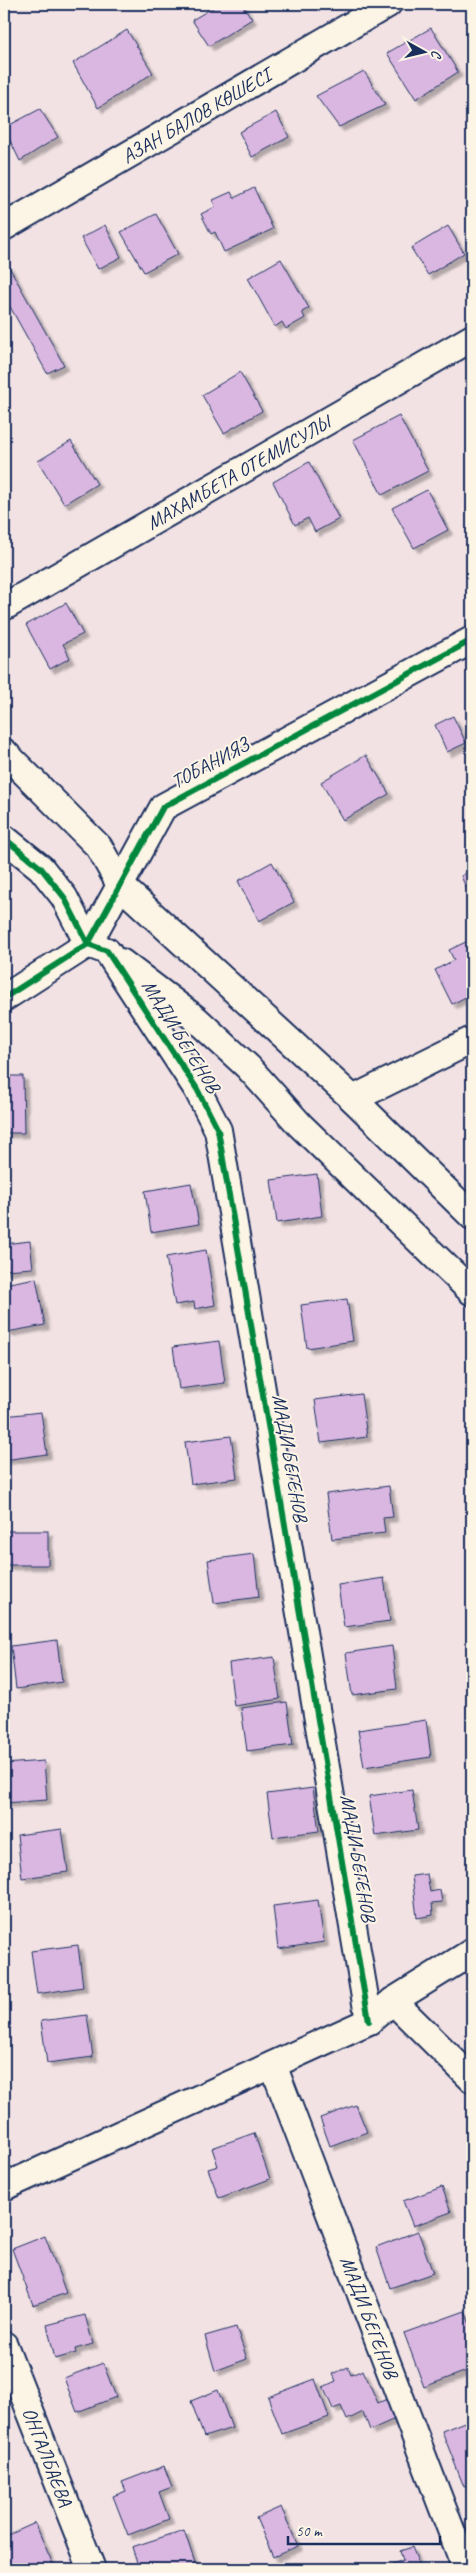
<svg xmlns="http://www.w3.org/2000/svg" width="476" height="2573" viewBox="0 0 476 2573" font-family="Caveat,sans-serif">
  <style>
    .building { fill: #dab7e1; stroke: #1b2f5e; filter: url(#shadow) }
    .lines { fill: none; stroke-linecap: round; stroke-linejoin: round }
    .minor-casing { stroke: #1b2f5e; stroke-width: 30 }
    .minor { stroke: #fcf5e5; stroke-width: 26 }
    .cycleway-casing { stroke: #fcf5e5; stroke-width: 9 }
    .cycleway { stroke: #00873e; stroke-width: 6 }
    .labels { text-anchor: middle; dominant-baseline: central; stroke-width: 4; stroke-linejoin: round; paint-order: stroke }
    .street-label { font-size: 20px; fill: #1b2f5e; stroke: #fcf5e5 }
  </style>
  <defs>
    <filter id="shadow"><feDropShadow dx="4.5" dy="4.5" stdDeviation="1" flood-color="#0004"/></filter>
  </defs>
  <rect width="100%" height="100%" fill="#f2e2e4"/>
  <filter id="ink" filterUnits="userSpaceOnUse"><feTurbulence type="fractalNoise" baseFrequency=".02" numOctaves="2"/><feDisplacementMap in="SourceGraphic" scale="10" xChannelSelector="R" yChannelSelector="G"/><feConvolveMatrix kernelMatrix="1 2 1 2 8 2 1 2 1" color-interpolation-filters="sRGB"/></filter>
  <g filter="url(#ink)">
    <!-- building -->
    <g class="building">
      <polygon points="219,4 242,4 252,19 209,46 192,20"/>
      <polygon points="431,28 458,72 416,99 387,53"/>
      <polygon points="127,30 153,73 98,108 73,63"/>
      <polygon points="364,71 385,105 339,127 316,96"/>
      <polygon points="40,109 58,137 20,161 4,128"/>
      <polygon points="276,112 289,137 252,157 239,132"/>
      <polygon points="254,188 273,229 224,252 215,232 211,234 201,214 215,207 213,200 231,192 234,198"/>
      <polygon points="156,214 178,254 144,272 121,232"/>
      <polygon points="105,225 121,257 98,269 81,238"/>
      <polygon points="448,226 464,253 428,275 411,248"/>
      <polygon points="281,259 309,308 302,312 305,318 286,329 282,322 275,327 248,278"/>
      <polygon points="8,265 64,365 47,373 4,296 4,267"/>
      <polygon points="240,372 262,411 224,433 202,395"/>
      <polygon points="399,416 428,471 382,495 353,440"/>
      <polygon points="71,441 97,484 64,504 38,461"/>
      <polygon points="309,462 339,519 315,532 308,518 295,525 273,482"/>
      <polygon points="427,490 448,530 414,548 392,508"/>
      <polygon points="66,603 83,634 63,644 70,658 50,669 26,625"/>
      <polygon points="453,716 466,743 447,752 435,725"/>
      <polygon points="366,755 389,794 343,820 321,782"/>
      <polygon points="272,862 294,902 259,921 238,881"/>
      <polygon points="472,870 472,901 461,876"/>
      <polygon points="472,939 472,994 452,1004 435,970 454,960 449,950"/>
      <polygon points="4,1076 23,1076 24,1133 4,1133"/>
      <polygon points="317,1174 322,1216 277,1223 271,1180"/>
      <polygon points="191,1183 199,1224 151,1232 145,1191"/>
      <polygon points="30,1241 33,1268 4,1270 4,1244"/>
      <polygon points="206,1250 215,1305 195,1309 194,1302 175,1305 166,1257"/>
      <polygon points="36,1278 45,1325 7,1332 4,1314 4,1284"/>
      <polygon points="347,1299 353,1341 307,1348 301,1305"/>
      <polygon points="219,1341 225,1383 179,1389 173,1347"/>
      <polygon points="361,1394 367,1437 321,1443 315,1400"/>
      <polygon points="41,1412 47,1454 4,1460 4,1416"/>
      <polygon points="231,1436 237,1478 191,1484 185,1442"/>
      <polygon points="389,1486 393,1517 383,1518 385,1533 332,1539 326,1494"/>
      <rect x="4" y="1531" width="44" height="34"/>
      <polygon points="254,1554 259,1597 214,1603 208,1560"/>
      <polygon points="384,1578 390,1621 344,1627 338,1585"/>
      <polygon points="57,1640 62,1682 16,1689 11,1646"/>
      <polygon points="392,1646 397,1689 352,1695 346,1653"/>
      <polygon points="274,1657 280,1699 234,1706 229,1663"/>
      <polygon points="287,1702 293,1745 247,1751 241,1708"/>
      <polygon points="426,1720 431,1757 364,1767 358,1730"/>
      <polygon points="44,1761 47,1800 4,1803 4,1764"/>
      <polygon points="313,1788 319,1831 273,1837 267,1794"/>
      <polygon points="412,1790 418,1830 375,1836 369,1796"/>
      <polygon points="62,1829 68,1872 22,1878 17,1835"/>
      <polygon points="427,1874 430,1892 440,1890 442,1902 432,1903 433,1915 417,1918 412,1876"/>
      <polygon points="318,1900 324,1942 278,1949 273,1906"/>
      <polygon points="78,1945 83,1987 37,1994 31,1951"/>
      <polygon points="87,2015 93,2057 47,2063 41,2021"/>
      <polygon points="356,2105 367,2132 330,2146 320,2118"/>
      <polygon points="254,2133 270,2179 219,2198 208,2169 218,2166 212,2148"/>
      <polygon points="442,2187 451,2212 413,2226 403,2201"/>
      <polygon points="418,2231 433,2273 390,2288 376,2247"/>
      <polygon points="45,2236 66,2293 33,2305 12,2249"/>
      <polygon points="465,2311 472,2330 472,2369 424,2387 404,2333"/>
      <polygon points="85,2315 93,2344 75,2349 76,2353 55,2359 47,2325"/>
      <polygon points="236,2327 247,2359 215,2371 205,2336"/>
      <polygon points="103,2363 116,2397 77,2412 64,2378"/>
      <polygon points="348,2367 351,2375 363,2370 378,2403 389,2398 397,2418 370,2430 363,2412 347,2420 341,2406 333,2409 323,2387 336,2381 333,2374"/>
      <polygon points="315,2379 329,2417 282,2434 268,2397"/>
      <polygon points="218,2390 232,2428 204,2437 191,2401"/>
      <polygon points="472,2419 472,2484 464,2487 442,2431"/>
      <polygon points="164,2466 172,2487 159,2492 169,2519 128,2535 113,2496 126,2491 122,2482"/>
      <polygon points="281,2507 298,2546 273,2557 256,2518"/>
      <polygon points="35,2523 55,2569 4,2569 4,2537"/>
      <polygon points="184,2530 197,2569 139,2569 132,2547"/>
      <polygon points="412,2547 421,2569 379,2569 403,2560 400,2551"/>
    </g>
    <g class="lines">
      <defs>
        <g id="minor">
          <path id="s1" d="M 4,227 L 388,4"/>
          <path id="s2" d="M 4,607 L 472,338"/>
          <polyline points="4,752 99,847 120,885 353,1099 472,1216"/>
          <polyline points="4,838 41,868 64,897 88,944 107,951 197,1089 218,1130 369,2021"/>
          <polyline points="121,962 196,1019 248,1067 300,1125 472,1292"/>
          <polyline points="4,998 88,944 163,807 472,640"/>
          <polyline points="353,1099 472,1040"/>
          <polyline points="393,2001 472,2079"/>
          <path id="s3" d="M 273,2065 L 466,2569"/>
          <polyline points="4,2187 369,2021 393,2001 472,1952"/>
          <path id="s4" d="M 4,2345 L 92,2569"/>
        </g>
      </defs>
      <!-- minor casing -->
      <use href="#minor" class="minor-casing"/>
      <!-- minor -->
      <use href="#minor" class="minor"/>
      <defs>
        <g id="cycleway">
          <polyline points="4,838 41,868 64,897 88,944 107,951 197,1089 218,1130 369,2021"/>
          <polyline points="4,998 88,944 163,807 472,640"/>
        </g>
      </defs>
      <!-- cycleway casing -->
      <use href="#cycleway" class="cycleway-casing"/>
      <!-- cycleway -->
      <use href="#cycleway" class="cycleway"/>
    </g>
  </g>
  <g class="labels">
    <!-- street labels -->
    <g class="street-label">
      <text stroke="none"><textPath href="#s1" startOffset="222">АЗАН БАЛОВ КӨШЕСІ</textPath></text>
      <text stroke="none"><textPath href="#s2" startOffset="270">МАХАМБЕТА ОТЕМИСУЛЫ</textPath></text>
      <text transform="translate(210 763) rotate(-28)">ТОБАНИЯЗ</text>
      <text transform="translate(181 1036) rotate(58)">МАДИ БЕГЕНОВ</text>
      <text transform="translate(290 1458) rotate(80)">МАДИ БЕГЕНОВ</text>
      <text transform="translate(358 1858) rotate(80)">МАДИ БЕГЕНОВ</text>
      <text stroke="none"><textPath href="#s3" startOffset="270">МАДИ БЕГЕНОВ</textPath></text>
      <text stroke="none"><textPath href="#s4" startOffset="120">ОНГАЛБАЕВА</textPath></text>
    </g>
  </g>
  <!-- margin -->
  <rect width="476" height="2573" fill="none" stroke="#fcf5e5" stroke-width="20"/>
  <rect x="10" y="10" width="456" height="2553" fill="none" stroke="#1b2f5e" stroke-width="2" filter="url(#ink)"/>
  <!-- north arrow -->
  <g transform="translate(424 52) rotate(98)" stroke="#fcf5e5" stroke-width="4" paint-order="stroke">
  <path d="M0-4L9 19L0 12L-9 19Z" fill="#1b2f5e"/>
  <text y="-8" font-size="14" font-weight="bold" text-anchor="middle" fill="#1b2f5e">С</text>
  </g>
  <!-- scale -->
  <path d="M288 2536v8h152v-8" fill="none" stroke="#1b2f5e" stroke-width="2.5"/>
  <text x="296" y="2536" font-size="15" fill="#1b2f5e" stroke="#fcf5e5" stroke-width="4" paint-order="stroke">50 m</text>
</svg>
